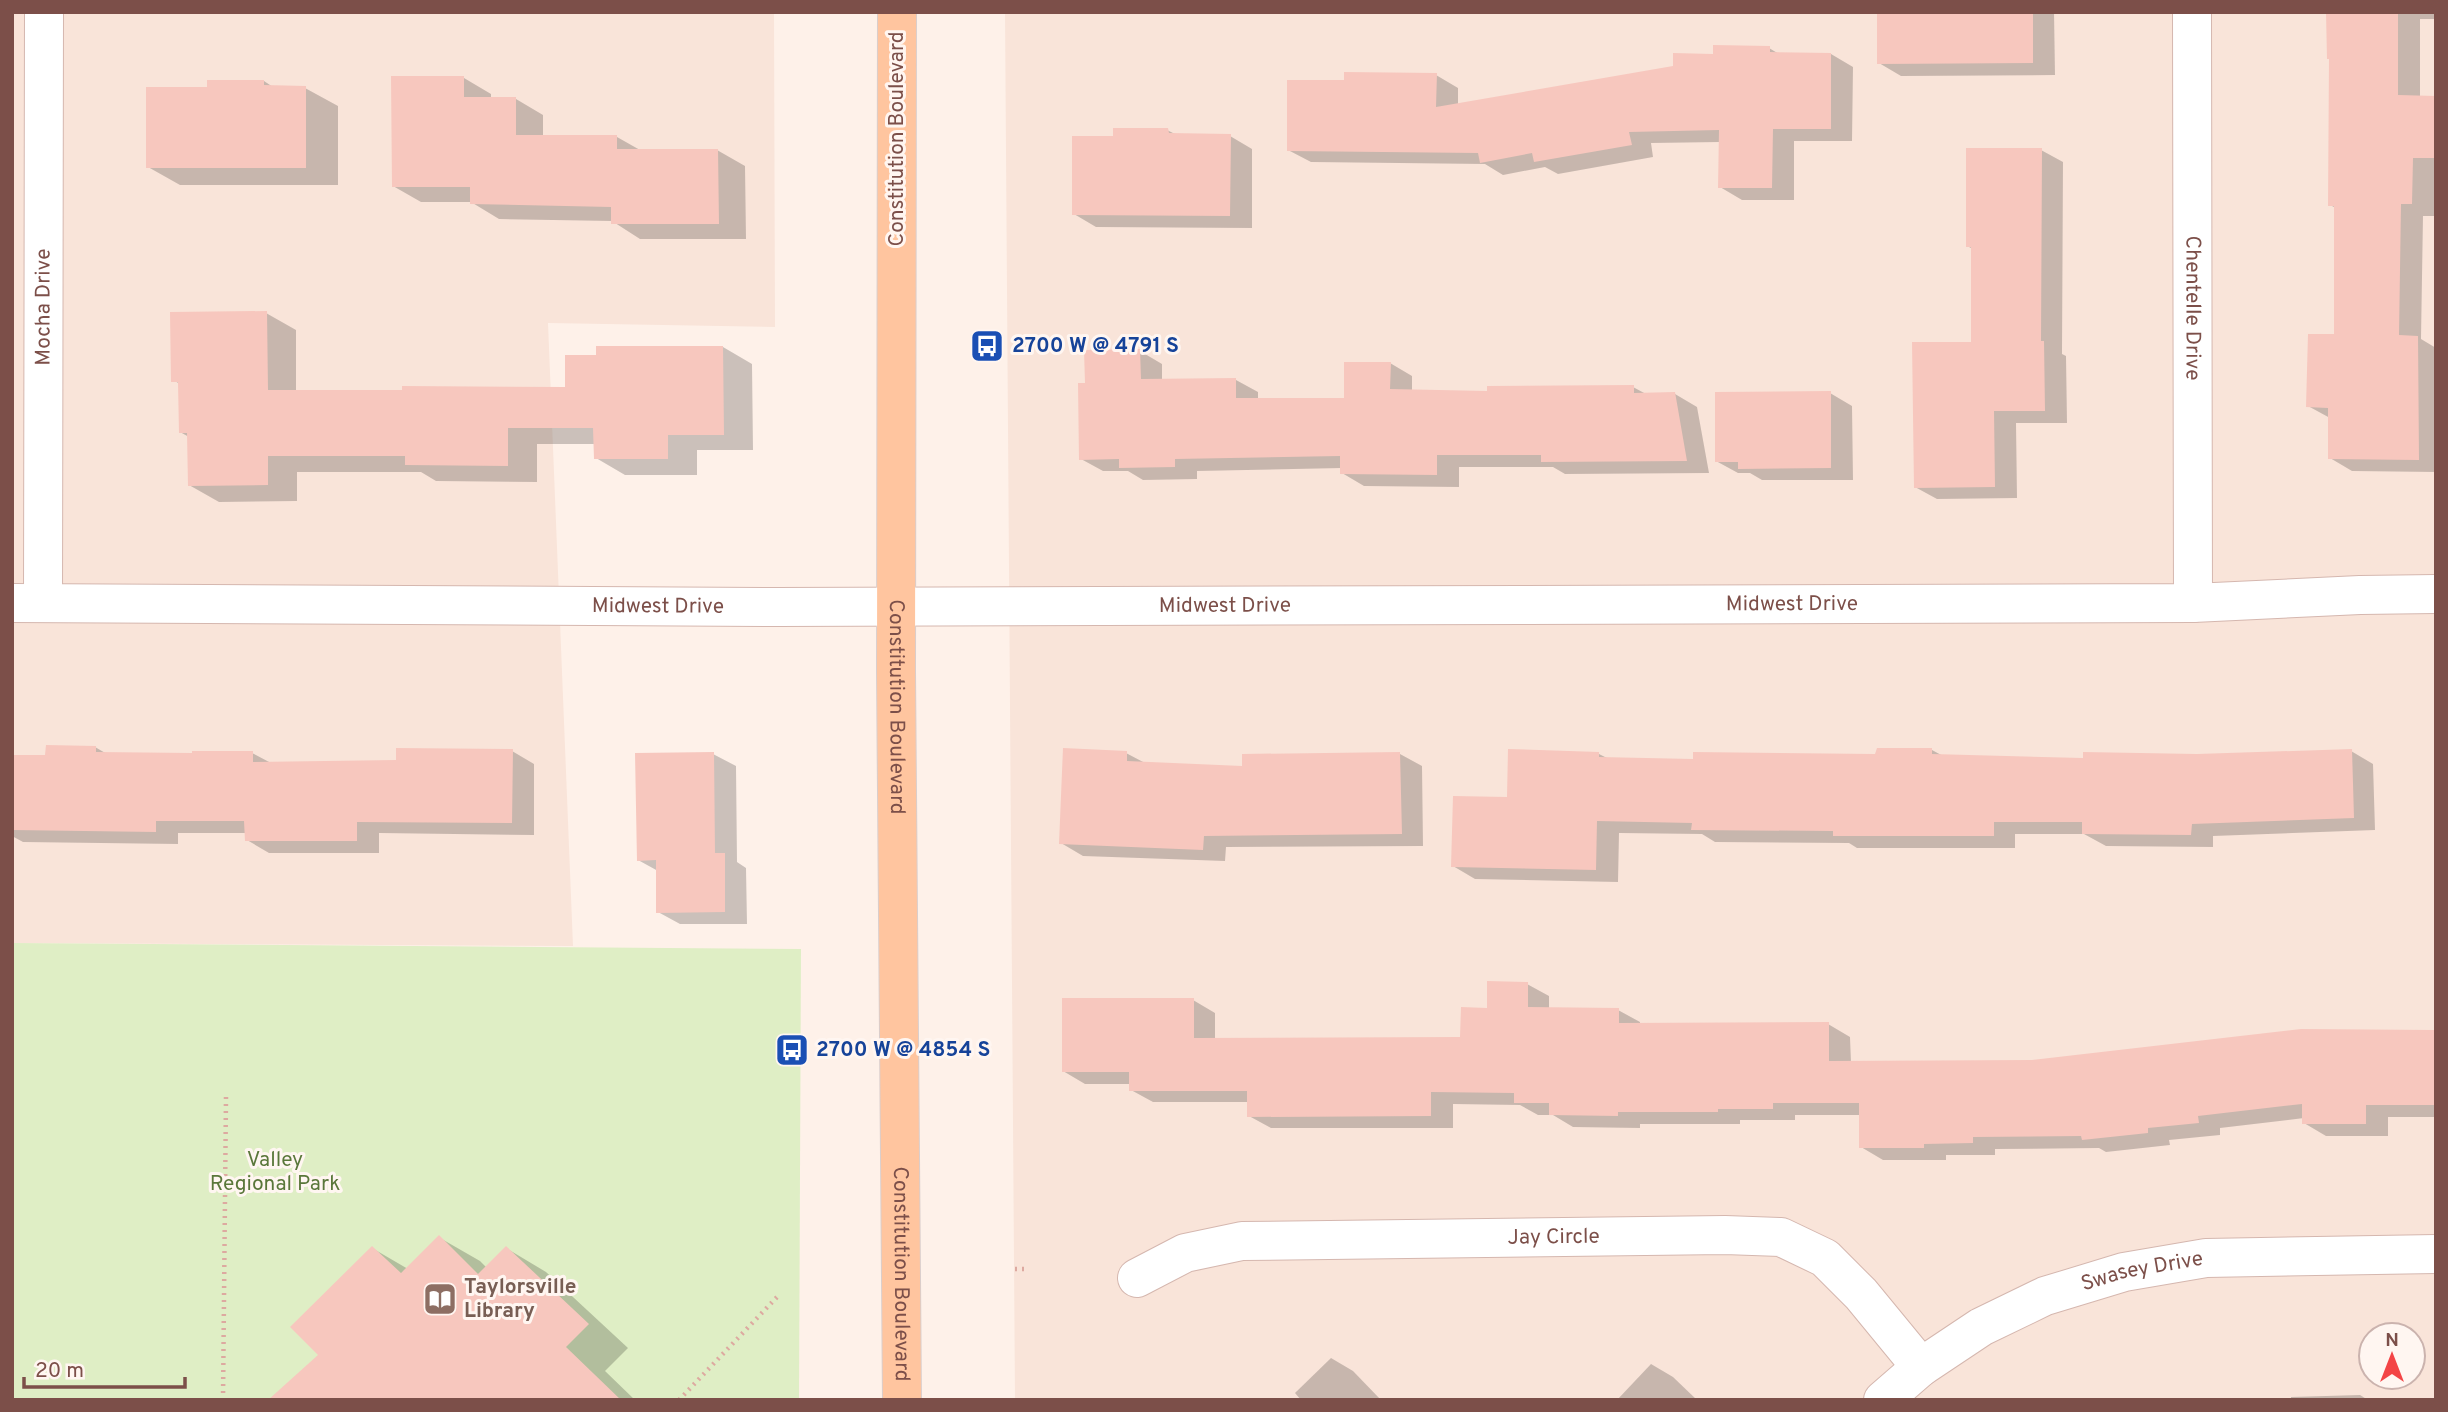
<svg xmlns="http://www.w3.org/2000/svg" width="2448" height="1412" viewBox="0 0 2448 1412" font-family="Overpass,sans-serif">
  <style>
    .residential { fill: #f9e4d9; fill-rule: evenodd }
    .green { fill: #dfeec5 }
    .shadow { fill: #0003 }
    .building { fill: #f7c7be }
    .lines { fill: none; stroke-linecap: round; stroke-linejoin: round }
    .minor-casing { stroke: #d5b7af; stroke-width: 40 }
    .major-casing { stroke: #dacecc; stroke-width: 40 }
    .path { stroke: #dda9a0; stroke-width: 4.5; stroke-dasharray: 2 5; stroke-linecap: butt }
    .minor { stroke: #fff; stroke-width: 38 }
    .major { stroke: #ffc59f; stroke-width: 38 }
    .labels { text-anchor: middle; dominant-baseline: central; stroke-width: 6; stroke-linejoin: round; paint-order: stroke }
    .street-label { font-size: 21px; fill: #7c4f49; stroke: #fff6f1 }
    .transit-label { font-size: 21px; font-weight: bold; fill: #164399; stroke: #fff6f1; text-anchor: start }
    .park-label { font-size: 21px; fill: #5a773a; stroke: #fff6f1 }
    .education-label { font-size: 21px; font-weight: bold; fill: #785e54; stroke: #fff6f1; text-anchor: start }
  </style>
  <rect width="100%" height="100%" fill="#fef1e9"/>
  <!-- residential -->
  <g class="residential">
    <polygon points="12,12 774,12 775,327 548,323 573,946 12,943"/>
    <path d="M 1005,12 L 2436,12 L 2436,1400 L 1015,1400 ZM 2371,1335 L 2413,1335 L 2413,1377 L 2371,1377 Z"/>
  </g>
  <!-- green -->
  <polygon class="green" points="12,943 801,949 799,1400 12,1400"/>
  <!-- shadow -->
  <g class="shadow">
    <polygon points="1879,12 2054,12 2055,75 1901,76 1879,63"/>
    <polygon points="2328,12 2436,12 2436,19 2420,19 2420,97 2436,98 2434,216 2423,216 2421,339 2436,348 2436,472 2352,471 2330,458 2330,418 2308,406 2336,336 2336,208 2330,205 2331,59"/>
    <polygon points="1769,48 1779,54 1831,54 1853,67 1852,141 1794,141 1794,200 1742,200 1720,187 1720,142 1651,143 1653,157 1558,174 1545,167 1503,175 1485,164 1311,162 1288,150 1346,82 1436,75 1458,88 1458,105 1674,67 1715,56"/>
    <polygon points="464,78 491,94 491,99 516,99 543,115 543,137 617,137 640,150 717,150 745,166 746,239 640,239 612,221 499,219 471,202 421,202 393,186"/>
    <polygon points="264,81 273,87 305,88 338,106 338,185 180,185 148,167"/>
    <polygon points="1167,130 1177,135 1230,136 1252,149 1252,228 1096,227 1074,214 1115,138"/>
    <polygon points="2041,150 2063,162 2062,354 2066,356 2067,423 2016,423 2017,498 1937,499 1915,487 1973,343 1973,249 1967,246"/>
    <polygon points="266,313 296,330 296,392 567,389 598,356 723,347 752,364 753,450 697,450 697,475 625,475 596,458 596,444 537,444 537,482 436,481 421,472 297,472 297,501 219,502 189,485 189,437 180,432 180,384 173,380"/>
    <polygon points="1140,351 1162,364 1162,380 1236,380 1258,392 1258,399 1346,399 1390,363 1412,376 1412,391 1488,392 1633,387 1646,394 1675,394 1697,407 1709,473 1565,474 1553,467 1459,467 1459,487 1364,486 1342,473 1342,468 1197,471 1197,479 1143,480 1128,471 1103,471 1081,459 1087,385"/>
    <polygon points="1830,393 1852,406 1853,480 1762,480 1750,473 1738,473 1716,461"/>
    <polygon points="95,747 107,754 252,753 271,763 398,762 512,751 534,764 534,835 379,833 379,853 269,853 247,840 247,833 178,833 178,844 23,842 12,836 12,756 47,757"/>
    <polygon points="1932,750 1943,756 2084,760 2351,751 2373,764 2375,830 2213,836 2213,847 2106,846 2084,834 2015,834 2015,848 1857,848 1849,843 1715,842 1702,834 1619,833 1618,882 1475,879 1453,866 1509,799 1599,754 1609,759 1694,761 1877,755"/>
    <polygon points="1126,753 1145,763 1244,768 1400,754 1422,766 1423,846 1226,847 1225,861 1083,856 1061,843"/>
    <polygon points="713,754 736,766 737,862 746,868 747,924 680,924 658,912 658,871 638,860"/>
    <polygon points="1527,984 1549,996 1549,1009 1618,1010 1640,1022 1640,1025 1828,1024 1850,1037 1851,1063 2032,1062 2434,1032 2436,1033 2436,1117 2388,1117 2388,1136 2326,1136 2304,1123 2304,1118 2220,1128 2220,1135 2169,1140 2170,1145 2106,1152 2099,1148 1995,1149 1995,1155 1946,1155 1946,1160 1883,1160 1861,1147 1861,1115 1795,1115 1795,1120 1740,1120 1740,1124 1640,1124 1640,1128 1573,1127 1553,1115 1538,1115 1520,1105 1453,1104 1453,1128 1271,1128 1249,1116 1249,1102 1153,1102 1131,1090 1131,1084 1085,1084 1063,1071 1193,1000 1215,1013 1215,1039 1462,1038 1488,1010"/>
    <polygon points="440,1238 480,1261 487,1268 506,1248 546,1272 628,1348 605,1371 635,1400 274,1400 320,1355 372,1248 408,1269"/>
    <polygon points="1331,1358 1353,1371 1381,1400 1301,1400 1295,1393"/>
    <polygon points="1651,1364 1673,1377 1697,1400 1617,1400"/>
    <polygon points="2360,1395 2368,1400 2291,1400 2291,1397"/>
  </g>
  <!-- building -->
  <g class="building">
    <polygon points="1877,12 2033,12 2033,63 1877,64"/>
    <polygon points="2326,12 2398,12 2398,95 2436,96 2436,158 2413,158 2412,204 2401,204 2399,335 2418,336 2419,460 2328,459 2328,408 2306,407 2308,334 2334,334 2334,206 2328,206 2329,59 2327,59"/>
    <polygon points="1713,45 1770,46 1770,52 1831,53 1831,129 1773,129 1772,188 1718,188 1719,130 1629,132 1632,145 1534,162 1532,153 1480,163 1478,153 1287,151 1287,80 1344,80 1344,72 1437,73 1436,107 1673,66 1673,53 1713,54"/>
    <polygon points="391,76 464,76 464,97 516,97 516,135 617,135 617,149 718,149 719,224 611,224 611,207 470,204 470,187 392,187"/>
    <polygon points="207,80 264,80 264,85 306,86 306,168 146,168 146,87 207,87"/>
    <polygon points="1113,128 1168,128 1169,133 1231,134 1230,216 1072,215 1072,136 1113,136"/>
    <polygon points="1966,148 2042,148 2041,341 2044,341 2045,411 1994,411 1995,487 1914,488 1912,342 1971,342 1971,247 1966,247"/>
    <polygon points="267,311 268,390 402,390 402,386 565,387 565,355 596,355 596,346 723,346 724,435 668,435 668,459 594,459 593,428 508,428 508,466 405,465 405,456 268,456 268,485 188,486 187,433 179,433 178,382 171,382 170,312"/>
    <polygon points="1140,349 1141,379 1236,378 1236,398 1344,398 1344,362 1391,362 1390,389 1487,391 1487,386 1634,385 1634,393 1675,392 1687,461 1541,462 1541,455 1437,455 1437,475 1340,474 1340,456 1175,459 1175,467 1119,468 1119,459 1079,460 1078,383 1085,383 1084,350"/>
    <polygon points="1831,391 1831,468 1738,469 1738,462 1715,462 1715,392"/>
    <polygon points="46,745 96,746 96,752 192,753 192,751 253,751 253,762 396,760 396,748 513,749 512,823 357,822 357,841 245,841 244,821 156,821 156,832 12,830 12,755 45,755"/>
    <polygon points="1063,748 1127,751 1127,761 1242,766 1242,754 1400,752 1402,834 1204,836 1203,850 1059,844"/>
    <polygon points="1877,748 1932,748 1932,754 2083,758 2083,752 2197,754 2352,749 2354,818 2192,824 2191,835 2082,834 2082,822 1994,822 1994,836 1833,836 1833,831 1691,830 1692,823 1597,821 1596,870 1451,867 1453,796 1507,797 1508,749 1599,752 1599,757 1693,759 1693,752 1875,754"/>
    <polygon points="714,752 715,853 725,853 725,912 656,913 656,860 637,861 635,753"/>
    <polygon points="1487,981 1528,982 1528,1007 1619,1008 1619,1023 1829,1022 1829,1061 2032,1060 2301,1029 2434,1030 2434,1105 2366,1105 2366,1124 2302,1124 2302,1104 2198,1116 2199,1123 2148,1128 2148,1133 2082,1140 2081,1136 1973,1137 1973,1143 1924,1144 1924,1148 1859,1148 1859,1103 1773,1103 1773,1109 1718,1109 1718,1112 1618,1112 1618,1116 1549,1115 1549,1103 1514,1103 1514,1093 1431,1092 1431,1116 1247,1117 1247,1091 1129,1091 1129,1072 1062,1072 1062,998 1194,998 1194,1038 1460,1037 1461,1007 1487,1008"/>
    <polygon points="439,1235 478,1274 506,1246 589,1324 566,1347 621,1400 268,1400 318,1355 290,1327 372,1246 401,1273"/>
  </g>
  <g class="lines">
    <defs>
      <g id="minor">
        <path id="s1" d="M 2192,12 L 2193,603"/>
        <path id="s2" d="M 12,603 L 776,607 L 2193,603 L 2360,595 L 2436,594"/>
        <path id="s3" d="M 43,603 L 44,12"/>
        <path id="s4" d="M 1137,1278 L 1185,1253 L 1242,1241 L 1725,1235 L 1781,1237 L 1825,1258 L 1861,1294 L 1921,1367"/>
        <path id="s5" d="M 1883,1400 L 1921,1367 L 1981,1327 L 2045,1296 L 2124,1272 L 2206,1258 L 2436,1254"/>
      </g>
      <g id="major">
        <path id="s6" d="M 897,12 L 896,671 L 902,1400"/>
      </g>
    </defs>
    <!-- minor casing -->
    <use href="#minor" class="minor-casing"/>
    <!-- major casing -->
    <use href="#major" class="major-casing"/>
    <!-- path -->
    <g class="path">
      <polyline points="1015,1269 1027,1269"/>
      <polyline points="223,1400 226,1097"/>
      <polyline points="679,1400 778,1296"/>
    </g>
    <!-- minor -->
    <use href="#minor" class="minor"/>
    <!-- major -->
    <use href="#major" class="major"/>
  </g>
  <!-- icons -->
  <defs>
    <symbol id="bus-square" viewBox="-11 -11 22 22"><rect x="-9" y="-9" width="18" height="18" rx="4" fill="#1a4fb4" stroke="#fff6f1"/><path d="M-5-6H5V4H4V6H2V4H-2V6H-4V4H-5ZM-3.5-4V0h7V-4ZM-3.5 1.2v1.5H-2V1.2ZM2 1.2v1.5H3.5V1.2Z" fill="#fff"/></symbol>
    <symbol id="library-square" viewBox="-11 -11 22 22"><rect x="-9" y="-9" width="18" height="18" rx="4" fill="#8d6e63" stroke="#fff6f1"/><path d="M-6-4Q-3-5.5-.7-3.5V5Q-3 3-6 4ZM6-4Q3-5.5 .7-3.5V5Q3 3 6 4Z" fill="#fff"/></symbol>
  </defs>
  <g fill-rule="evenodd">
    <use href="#bus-square" x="968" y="327" width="38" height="38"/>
    <use href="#bus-square" x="773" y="1031" width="38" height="38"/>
    <use href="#library-square" x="421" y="1280" width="38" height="38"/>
  </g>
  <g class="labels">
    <!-- street labels -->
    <g class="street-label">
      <text transform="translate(897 139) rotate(-90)">Constitution Boulevard</text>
      <text stroke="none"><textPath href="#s3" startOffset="296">Mocha Drive</textPath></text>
      <text stroke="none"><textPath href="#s1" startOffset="296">Chentelle Drive</textPath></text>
      <text stroke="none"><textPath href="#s2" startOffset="1780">Midwest Drive</textPath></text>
      <text stroke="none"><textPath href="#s2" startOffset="1213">Midwest Drive</textPath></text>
      <text stroke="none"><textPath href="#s2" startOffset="646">Midwest Drive</textPath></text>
      <text stroke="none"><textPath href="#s6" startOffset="695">Constitution Boulevard</textPath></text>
      <text stroke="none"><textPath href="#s4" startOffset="424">Jay Circle</textPath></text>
      <text stroke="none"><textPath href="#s6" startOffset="1262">Constitution Boulevard</textPath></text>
      <text stroke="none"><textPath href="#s5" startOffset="294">Swasey Drive</textPath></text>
    </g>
    <!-- transit labels -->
    <g class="transit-label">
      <text x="1012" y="346">2700 W @ 4791 S</text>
      <text x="816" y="1050">2700 W @ 4854 S</text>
    </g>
    <!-- park labels -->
    <g class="park-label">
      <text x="275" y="1160">Valley<tspan x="275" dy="24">Regional Park</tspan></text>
    </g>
    <!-- education labels -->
    <g class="education-label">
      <text x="464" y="1287">Taylorsville<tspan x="464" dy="24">Library</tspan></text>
    </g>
  </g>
  <!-- border -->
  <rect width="2448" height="1412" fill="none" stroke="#7c4f49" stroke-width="28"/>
  <!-- north arrow -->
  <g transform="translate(2392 1356)"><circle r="33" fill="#fff6f1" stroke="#cbb3ae" stroke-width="2"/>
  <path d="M0-5L12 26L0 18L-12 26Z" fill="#f34445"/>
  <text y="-10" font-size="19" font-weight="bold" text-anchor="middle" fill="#7c4f49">N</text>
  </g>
  <!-- scale -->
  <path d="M24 1377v10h161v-10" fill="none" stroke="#7c4f49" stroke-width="3.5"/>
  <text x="35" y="1377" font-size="21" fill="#7c4f49" stroke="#fff6f1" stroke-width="5" paint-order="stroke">20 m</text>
</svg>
